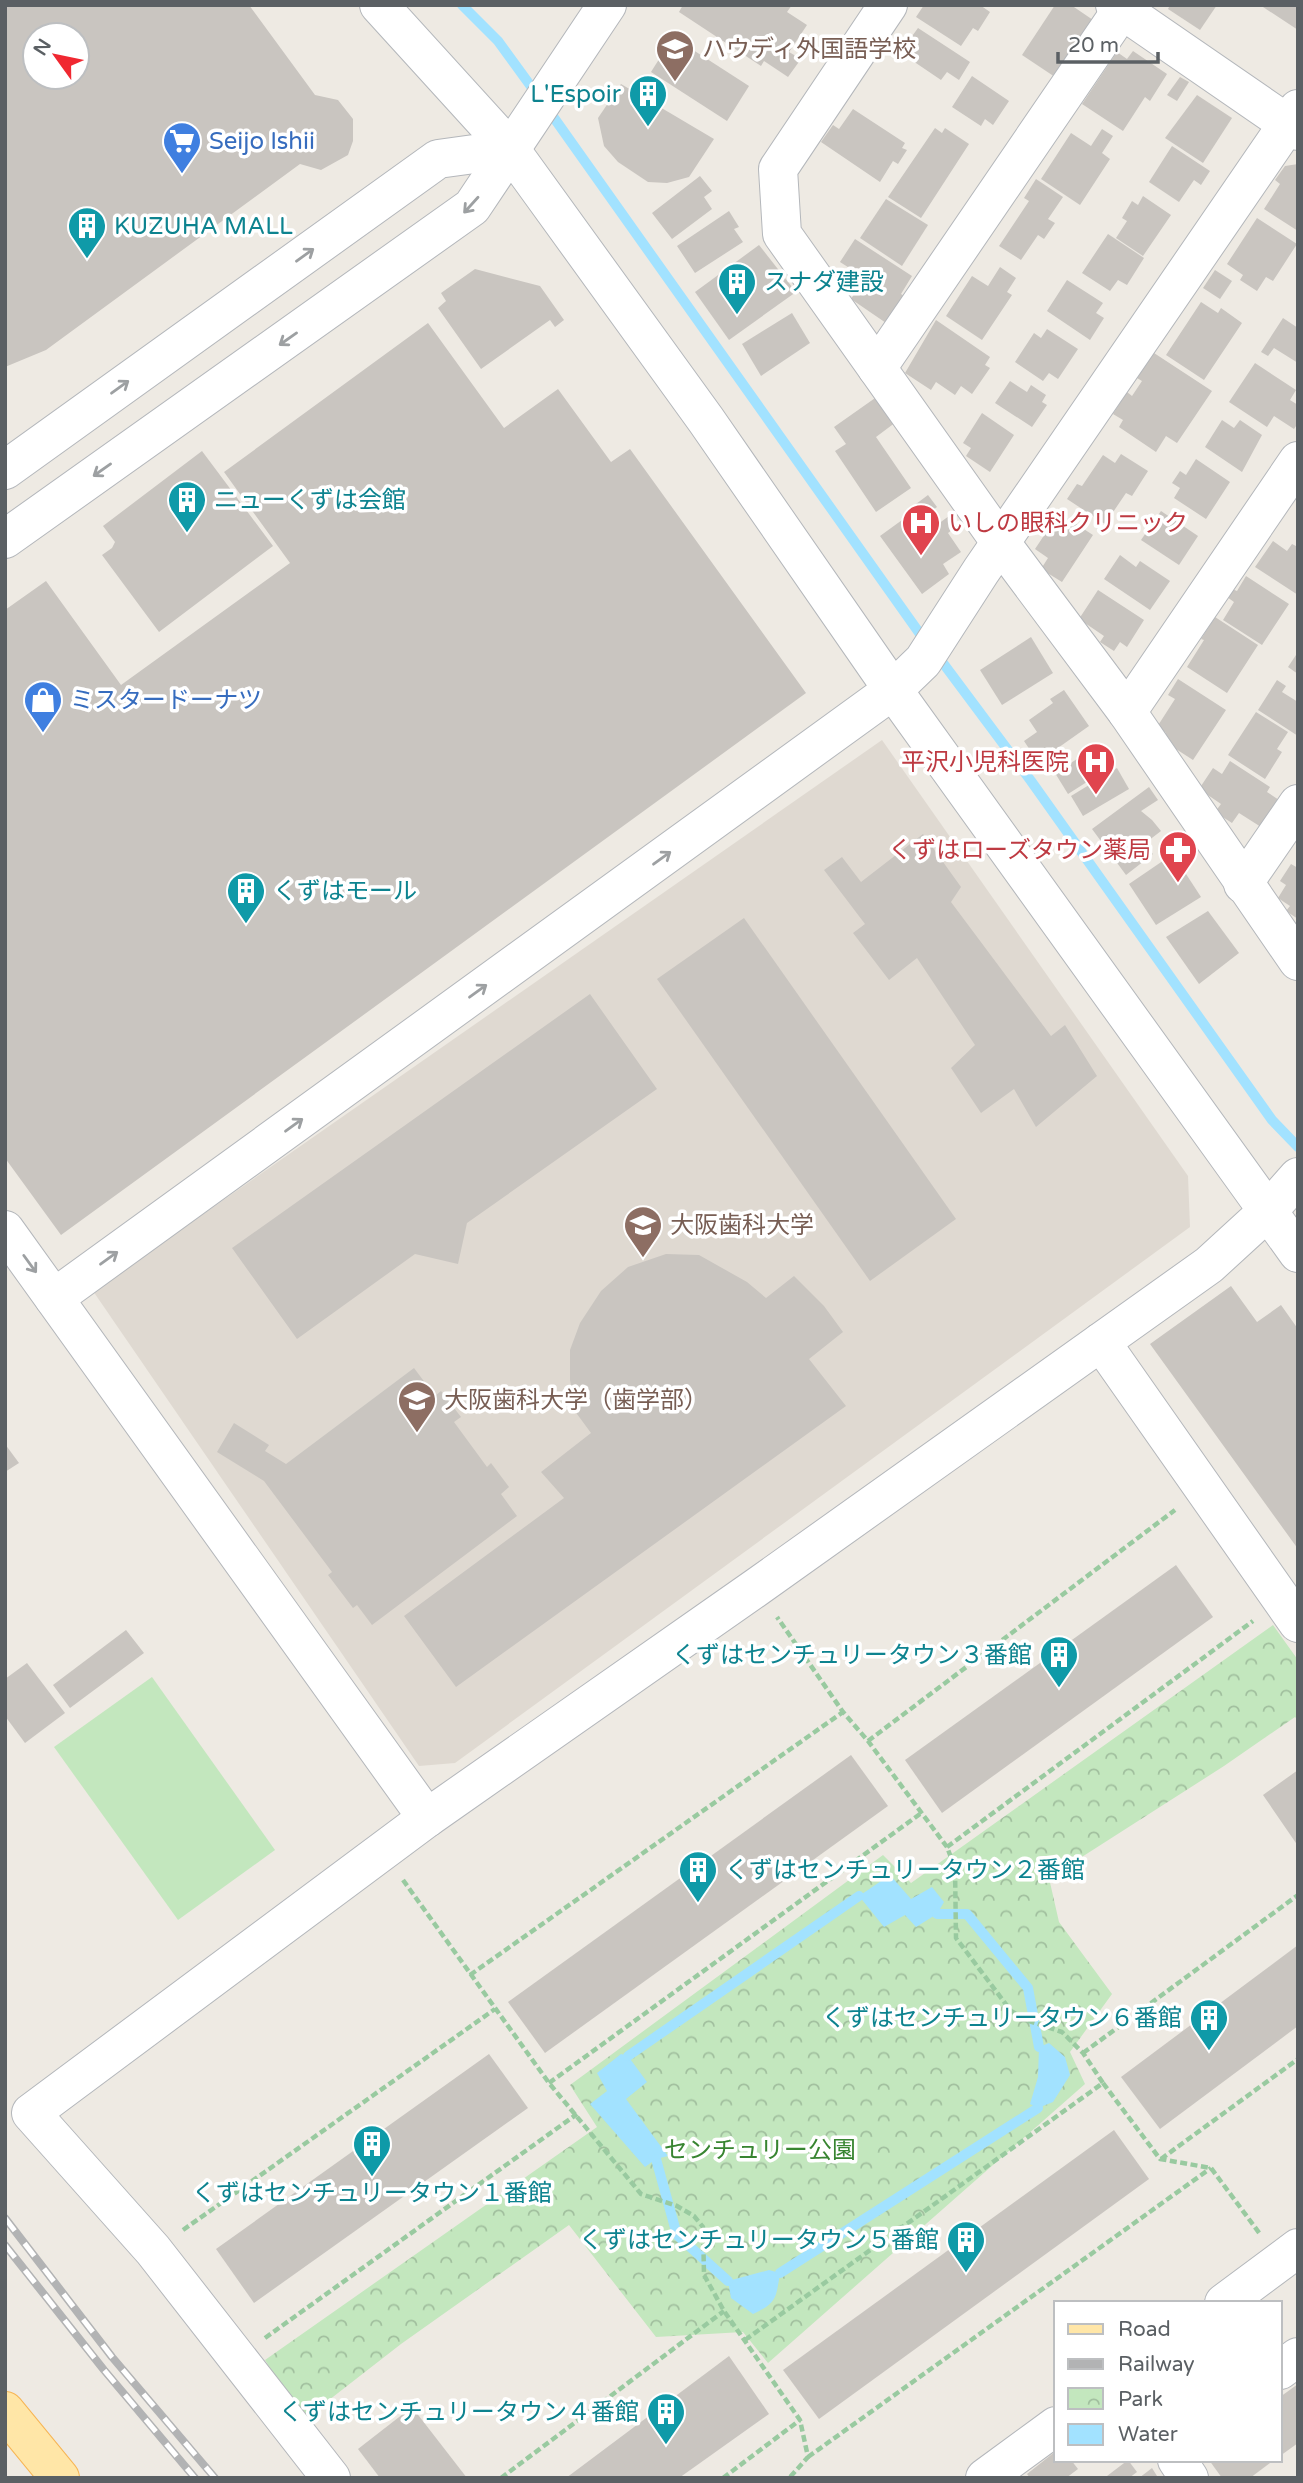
<svg xmlns="http://www.w3.org/2000/svg" width="1303" height="2483" viewBox="0 0 1303 2483" font-family="'Varela Round','Noto Sans JP',sans-serif">
  <style>
    .education { fill: #dfd9d1 }
    .park { fill: url(#park-crowns) }
    .garden { fill: #c3e7be }
    .water { fill: #a2e2ff }
    .lines { fill: none; stroke-linecap: round; stroke-linejoin: round }
    .stream { stroke: #a2e2ff; stroke-width: 10 }
    .building { fill: #c9c5c0; fill-rule: evenodd }
    .minor-casing { stroke: #b4b7bb; stroke-width: 40 }
    .major-casing { stroke: #f7b554; stroke-width: 40 }
    .path { stroke: #99caa0; stroke-width: 4.5; stroke-dasharray: 7 3.5; stroke-linecap: butt }
    .minor { stroke: #fff; stroke-width: 38 }
    .major { stroke: #ffe6a7; stroke-width: 38 }
    .rail-casing { stroke: #b2b3b4; stroke-width: 8 }
    .rail { stroke: #fff; stroke-width: 5; stroke-dasharray: 16; stroke-linecap: butt }
    .oneway { stroke: #9da0a2 }
    .labels { text-anchor: middle; dominant-baseline: central; stroke-width: 7; stroke-linejoin: round; paint-order: stroke }
    .education-label { font-size: 24px; fill: #785e54; stroke: #fff; text-anchor: start }
    .culture-label { font-size: 24px; fill: #0d838f; stroke: #fff; text-anchor: end }
    .shop-label { font-size: 24px; fill: #366cbe; stroke: #fff; text-anchor: start }
    .health-label { font-size: 24px; fill: #be3a42; stroke: #fff; text-anchor: end }
    .park-label { font-size: 24px; fill: #388531; stroke: #fff }
  </style>
  <defs>
    <pattern id="park-crowns" width="20" height="18" patternUnits="userSpaceOnUse" patternTransform="scale(1.75)"><rect width="20" height="18" fill="#c3e7be"/><path d="M2 6a3 3 0 1 1 6 0M12 15a3 3 0 1 1 6 0" fill="none" stroke="#a1bf9e"/></pattern>
  </defs>
  <rect width="100%" height="100%" fill="#eeeae3"/>
  <!-- education -->
  <polygon class="education" points="882,740 1188,1176 1190,1227 455,1763 419,1766 93,1291"/>
  <!-- park -->
  <polygon class="park" points="1273,1625 1298,1660 1298,1720 1295,1717 1224,1766 1049,1878 1059,1922 1112,1994 1070,2052 1085,2084 768,2363 743,2332 656,2337 569,2225 401,2344 311,2414 299,2413 265,2360 597,2127 570,2085 883,1855 911,1883"/>
  <!-- garden -->
  <polygon class="garden" points="152,1677 275,1850 178,1920 54,1747"/>
  <!-- water -->
  <g class="water">
    <polygon points="890,1875 911,1899 932,1887 944,1902 937,1914 916,1927 905,1915 884,1927 859,1896"/>
    <polygon points="1049,2043 1065,2057 1070,2075 1053,2102 1038,2108 1030,2104 1038,2077 1039,2047"/>
    <polygon points="621,2054 628,2056 647,2082 626,2099 668,2156 656,2159 645,2167 590,2104 607,2091 597,2073"/>
    <path d="M 769,2270 L 780,2273 C 776,2298 777,2303 753,2314 L 731,2298 L 728,2281 Z"/>
  </g>
  <g class="lines">
    <!-- stream -->
    <g class="stream">
      <polyline points="462,5 498,41 538,96"/>
      <polyline points="547,108 925,641"/>
      <polyline points="937,655 1031,781 1272,1120 1298,1147"/>
      <polyline points="937,1914 967,1914 1028,1988 1039,2047"/>
      <polyline points="628,2056 859,1896"/>
      <polyline points="656,2159 677,2235 728,2281"/>
      <polyline points="780,2273 1038,2108"/>
    </g>
  </g>
  <!-- building -->
  <g class="building">
    <path d="M 5,5 L 249,5 L 315,95 L 338,100 L 353,119 L 353,141 L 348,155 L 321,170 L 300,164 L 46,350 L 5,367 ZM 35,35 L 77,35 L 77,77 L 35,77 Z"/>
    <polygon points="683,5 792,5 787,12 807,25 789,52 801,59 788,77 764,61 761,66 679,12"/>
    <polygon points="924,5 980,5 990,12 978,31 973,28 961,46 916,17"/>
    <polygon points="1055,5 1071,5 1093,20 1055,77 1022,55"/>
    <polygon points="1170,5 1217,5 1200,30 1168,9"/>
    <polygon points="1260,5 1298,5 1298,30 1292,26"/>
    <polygon points="918,28 970,62 959,80 947,72 941,80 910,59 919,45 910,39"/>
    <polygon points="673,37 749,86 727,121 651,72"/>
    <polygon points="1133,51 1167,74 1150,101 1145,97 1123,131 1082,104 1117,52 1127,59"/>
    <polygon points="972,76 1009,101 993,125 985,119 981,126 952,107"/>
    <polygon points="1180,77 1189,82 1177,101 1167,95"/>
    <polygon points="621,84 714,139 689,177 667,183 648,182 618,162 604,146 598,118"/>
    <polygon points="1197,95 1232,118 1203,163 1165,138"/>
    <polygon points="853,109 905,143 902,148 907,150 898,164 893,161 880,182 821,142 833,125 839,129"/>
    <polygon points="935,128 942,133 945,128 969,144 921,218 888,197"/>
    <polygon points="1102,129 1113,136 1102,153 1110,159 1080,205 1041,179 1071,133 1091,146"/>
    <polygon points="1172,146 1210,171 1201,185 1194,180 1179,202 1149,182"/>
    <polygon points="1298,164 1298,231 1264,209 1280,184 1275,180 1285,166"/>
    <polygon points="700,176 712,191 704,197 712,209 672,239 652,213"/>
    <polygon points="1036,179 1063,197 1048,219 1055,223 1044,239 1038,235 1021,260 999,246 1029,201 1024,198"/>
    <polygon points="1143,196 1171,215 1143,256 1116,238 1127,221 1122,218 1132,201 1138,205"/>
    <polygon points="886,199 928,225 902,266 860,238"/>
    <polygon points="729,211 739,227 734,229 743,242 695,273 677,246"/>
    <polygon points="1257,218 1297,244 1273,281 1266,277 1257,291 1240,280 1243,275 1227,264"/>
    <polygon points="1108,234 1144,258 1127,285 1118,280 1110,291 1082,273"/>
    <polygon points="855,239 912,276 901,294 907,298 889,325 851,299 858,288 844,280 851,269 840,262"/>
    <polygon points="759,245 796,292 729,340 695,292"/>
    <polygon points="1000,267 1016,278 1007,292 1012,295 982,340 946,316 972,276 988,286"/>
    <polygon points="475,269 540,286 564,320 555,327 550,320 481,369 438,308 446,301 441,293"/>
    <polygon points="1215,270 1232,281 1220,299 1203,288"/>
    <polygon points="1067,280 1103,303 1096,313 1104,318 1090,340 1047,311"/>
    <polygon points="1201,302 1218,313 1221,308 1242,323 1204,380 1166,355"/>
    <polygon points="792,313 810,343 761,376 742,344"/>
    <polygon points="1283,318 1298,328 1298,363 1274,348 1268,356 1261,352"/>
    <polygon points="936,320 990,357 985,365 990,368 972,394 961,386 955,395 936,382 931,390 905,373"/>
    <polygon points="428,323 504,428 558,389 611,462 630,449 806,693 61,1235 5,1158 5,610 46,581 121,685 290,563 224,472"/>
    <polygon points="1047,329 1078,349 1058,379 1049,373 1043,381 1015,362 1034,333 1041,338"/>
    <polygon points="1154,353 1212,391 1177,443 1166,436 1156,452 1119,427 1123,420 1113,414 1127,392 1132,396 1142,381 1137,378"/>
    <polygon points="1255,363 1296,390 1290,400 1298,405 1298,423 1294,429 1274,416 1267,427 1229,402"/>
    <polygon points="1010,381 1027,392 1031,385 1046,395 1042,402 1047,405 1032,427 995,403"/>
    <polygon points="878,396 896,422 876,437 911,488 876,512 835,451 846,444 834,427"/>
    <polygon points="982,413 1014,435 990,472 966,456 971,448 963,443"/>
    <polygon points="1222,420 1234,428 1240,420 1262,435 1242,472 1205,447"/>
    <polygon points="202,451 273,546 159,632 102,555 112,548 115,542 103,526"/>
    <polygon points="1121,454 1148,471 1132,496 1126,493 1105,524 1067,499 1077,484 1082,486 1103,455 1115,463"/>
    <polygon points="1196,459 1230,482 1206,519 1174,498 1180,488 1172,483 1180,471 1186,475"/>
    <polygon points="928,495 937,507 925,516 916,504"/>
    <polygon points="1161,511 1198,536 1179,565 1141,540"/>
    <polygon points="1059,513 1093,535 1062,582 1041,569 1048,558 1035,549"/>
    <polygon points="909,515 923,535 949,516 956,527 948,533 961,552 943,564 949,574 922,594 880,536"/>
    <polygon points="1273,541 1287,551 1292,544 1298,547 1298,595 1255,567"/>
    <polygon points="1120,555 1136,567 1140,561 1170,581 1150,610 1104,579"/>
    <polygon points="1246,576 1289,604 1262,645 1223,620 1234,602 1227,597 1232,589 1237,591"/>
    <polygon points="1098,590 1144,620 1127,647 1120,642 1114,651 1100,642 1104,636 1079,619"/>
    <polygon points="1215,617 1258,645 1227,693 1187,667 1204,640 1201,639"/>
    <polygon points="1031,637 1053,673 1002,705 980,670"/>
    <polygon points="1298,652 1298,674 1288,667"/>
    <polygon points="1178,679 1226,710 1193,760 1162,740 1166,733 1157,727 1175,699 1168,695"/>
    <polygon points="1277,680 1286,686 1282,692 1298,702 1298,736 1258,710"/>
    <polygon points="1064,690 1089,726 1038,762 1024,741 1037,732 1029,720 1053,703 1050,699"/>
    <polygon points="1256,712 1288,732 1277,749 1282,752 1265,779 1228,755"/>
    <polygon points="1099,745 1112,766 1068,794 1055,773"/>
    <polygon points="1230,761 1270,787 1267,792 1279,800 1261,827 1239,813 1232,823 1215,812 1221,804 1199,789 1213,768 1222,774"/>
    <polygon points="1117,768 1129,789 1083,816 1071,796"/>
    <polygon points="1149,787 1158,800 1141,811 1152,820 1161,831 1144,844 1153,854 1126,875 1092,829"/>
    <polygon points="923,834 961,887 951,902 1051,1036 1065,1025 1097,1076 1036,1127 1014,1089 981,1113 951,1068 975,1045 917,958 889,980 853,933 865,924 824,870 842,857 861,882"/>
    <polygon points="1173,854 1201,897 1156,925 1129,884"/>
    <polygon points="1291,864 1298,868 1298,919 1286,911 1290,906 1278,898 1286,885 1280,881"/>
    <polygon points="1208,911 1239,953 1199,984 1166,937"/>
    <polygon points="744,918 956,1219 870,1281 657,979"/>
    <polygon points="590,994 657,1089 467,1223 458,1264 415,1254 297,1339 232,1248"/>
    <polygon points="666,1254 699,1255 747,1282 766,1298 794,1276 824,1306 843,1332 809,1359 846,1406 456,1687 404,1616 564,1498 541,1472 591,1433 577,1414 570,1380 570,1350 580,1323 601,1291 628,1267"/>
    <polygon points="1231,1286 1257,1322 1281,1305 1298,1329 1298,1549 1150,1344"/>
    <polygon points="414,1368 435,1396 441,1391 461,1417 454,1422 487,1467 491,1463 509,1487 501,1494 517,1516 372,1625 357,1605 353,1608 328,1575 332,1572 264,1481 217,1452 234,1423 269,1445 265,1451 286,1464"/>
    <polygon points="5,1444 19,1463 5,1472"/>
    <polygon points="1176,1565 1213,1617 942,1813 905,1760"/>
    <polygon points="126,1630 144,1653 70,1708 53,1685"/>
    <polygon points="27,1663 65,1713 25,1743 5,1716 5,1679"/>
    <polygon points="851,1755 888,1806 545,2053 508,2002"/>
    <polygon points="1298,1770 1298,1846 1263,1795"/>
    <polygon points="1298,1945 1298,2026 1160,2129 1121,2077"/>
    <polygon points="489,2054 528,2108 254,2303 216,2249"/>
    <polygon points="1114,2130 1149,2179 819,2419 783,2370"/>
    <polygon points="729,2356 769,2414 679,2478 566,2478"/>
    <polygon points="1298,2384 1298,2443 1280,2456 1280,2397"/>
    <polygon points="412,2407 467,2478 380,2478 358,2449"/>
    <polygon points="1056,2451 1056,2460 1071,2460 1078,2469 1066,2478 1030,2478 1027,2474"/>
    <polygon points="1128,2460 1137,2472 1129,2478 1108,2478 1107,2476"/>
    <polygon points="1209,2460 1274,2460 1250,2478 1222,2478"/>
    <polygon points="1152,2468 1157,2476 1154,2478 1139,2478"/>
  </g>
  <g class="lines">
    <defs>
      <g id="minor">
        <polyline points="379,5 510,149 706,420 893,690 1298,1253"/>
        <polyline points="888,5 778,169 782,234 1001,543 1127,712 1298,961"/>
        <polyline points="1115,5 1298,131"/>
        <polyline points="877,368 1125,5"/>
        <polyline points="5,470 438,159 510,149"/>
        <polyline points="5,539 472,207 607,5"/>
        <polyline points="1127,712 1298,461"/>
        <polyline points="1243,884 1298,804"/>
        <polyline points="5,1230 427,1818"/>
        <polyline points="54,1298 893,690 923,661 981,571 1298,109"/>
        <polyline points="1101,1342 1298,1623"/>
        <polyline points="1224,2303 1298,2248"/>
        <polyline points="1280,2370 1298,2357"/>
        <polyline points="1177,2460 1189,2478"/>
        <polyline points="331,2478 153,2250 31,2113 427,1818 757,1587 1209,1265 1268,1211 1298,1177"/>
        <polyline points="985,2478 1056,2426"/>
      </g>
      <polyline id="major" points="5,2411 60,2478"/>
    </defs>
    <!-- minor casing -->
    <use href="#minor" class="minor-casing"/>
    <!-- major casing -->
    <use href="#major" class="major-casing"/>
    <!-- path -->
    <g class="path">
      <polyline points="868,1741 1175,1510"/>
      <polyline points="947,1847 1253,1621"/>
      <polyline points="403,1880 549,2083 641,2194 677,2206 694,2216 703,2227 704,2275 724,2311 800,2420 808,2457 791,2476 792,2478"/>
      <polyline points="470,1975 843,1712"/>
      <polyline points="1083,2053 1298,1895"/>
      <polyline points="549,2083 920,1814"/>
      <polyline points="1103,2083 1160,2159 1211,2168 1260,2234"/>
      <polyline points="1161,2159 1298,2059"/>
      <polyline points="183,2230 495,2009"/>
      <polyline points="265,2338 577,2114"/>
      <polyline points="745,2340 1103,2083 1083,2053 1062,2032 1026,2020 1011,2011 956,1938 955,1868 947,1847 868,1741 843,1712 777,1617"/>
      <polyline points="808,2457 1211,2168"/>
      <polyline points="501,2478 724,2311"/>
      <polyline points="723,2478 800,2420"/>
    </g>
    <!-- minor -->
    <use href="#minor" class="minor"/>
    <!-- major -->
    <use href="#major" class="major"/>
    <defs>
      <g id="rail">
        <polyline points="5,2218 112,2357 215,2478"/>
        <polyline points="5,2245 104,2370 195,2478"/>
      </g>
    </defs>
    <!-- rail casing -->
    <use href="#rail" class="rail-casing"/>
    <!-- rail -->
    <use href="#rail" class="rail"/>
  </g>
  <!-- one-way arrows -->
  <defs><path id="oneway-shaft" d="M-6 0H5M1.5-3L5.5 0L1.5 3" fill="none" stroke-width="1.6" stroke-linecap="round" stroke-linejoin="round" transform="scale(1.75)"/></defs>
  <g class="oneway">
    <use href="#oneway-shaft" transform="translate(471 205) rotate(132)"/>
    <use href="#oneway-shaft" transform="translate(305 255) rotate(-36)"/>
    <use href="#oneway-shaft" transform="translate(288 339) rotate(145)"/>
    <use href="#oneway-shaft" transform="translate(120 387) rotate(-36)"/>
    <use href="#oneway-shaft" transform="translate(102 470) rotate(145)"/>
    <use href="#oneway-shaft" transform="translate(662 858) rotate(-36)"/>
    <use href="#oneway-shaft" transform="translate(478 991) rotate(-36)"/>
    <use href="#oneway-shaft" transform="translate(294 1125) rotate(-36)"/>
    <use href="#oneway-shaft" transform="translate(109 1258) rotate(-36)"/>
    <use href="#oneway-shaft" transform="translate(30 1264) rotate(54)"/>
  </g>
  <!-- icons -->
  <defs>
    <symbol id="school-pin" viewBox="-11 -11 22 30"><path d="M0 17L-7.5 6A9.5 9.5 0 1 1 7.5 6Z" fill="#8d6e63" stroke="#fff"/><path d="M0-5L7-2L0 1L-7-2ZM-4 1L0 2.5L4 1V4Q0 6-4 4Z" fill="#fff"/></symbol>
    <symbol id="building-pin" viewBox="-11 -11 22 30"><path d="M0 17L-7.5 6A9.5 9.5 0 1 1 7.5 6Z" fill="#0f9aa8" stroke="#fff"/><path d="M-4-6H4V6H1V3H-1V6H-4ZM-2.5-4.3h1.7v1.8h-1.7ZM.8-4.3h1.7v1.8H.8ZM-2.5-1h1.7V.8h-1.7ZM.8-1h1.7V.8H.8Z" fill="#fff"/></symbol>
    <symbol id="supermarket-pin" viewBox="-11 -11 22 30"><path d="M0 17L-7.5 6A9.5 9.5 0 1 1 7.5 6Z" fill="#3f7fe0" stroke="#fff"/><path d="M-6-5.5h2.5l.6 2H6L4.5 2H-2.5L-4.4-4H-6ZM-1.5 3.2a1.3 1.3 0 1 0 .1 0ZM3 3.2a1.3 1.3 0 1 0 .1 0Z" fill="#fff"/></symbol>
    <symbol id="hospital-pin" viewBox="-11 -11 22 30"><path d="M0 17L-7.5 6A9.5 9.5 0 1 1 7.5 6Z" fill="#e0444e" stroke="#fff"/><path d="M-5-5h3v3.5h4V-5h3V5h-3V1.5h-4V5h-3Z" fill="#fff"/></symbol>
    <symbol id="shop-pin" viewBox="-11 -11 22 30"><path d="M0 17L-7.5 6A9.5 9.5 0 1 1 7.5 6Z" fill="#3f7fe0" stroke="#fff"/><path d="M-5-2.5h2.3a2.7 3.5 0 0 1 5.4 0H5L5.5 6h-11ZM-1.5-2.5h3a1.5 2.3 0 0 0-3 0Z" fill="#fff"/></symbol>
    <symbol id="pharmacy-pin" viewBox="-11 -11 22 30"><path d="M0 17L-7.5 6A9.5 9.5 0 1 1 7.5 6Z" fill="#e0444e" stroke="#fff"/><path d="M-2-6h4v4h4v4h-4v4h-4v-4h-4v-4h4Z" fill="#fff"/></symbol>
    <symbol id="university-pin" viewBox="-11 -11 22 30"><path d="M0 17L-7.5 6A9.5 9.5 0 1 1 7.5 6Z" fill="#8d6e63" stroke="#fff"/><path d="M0-5L7-2L0 1L-7-2ZM-4 1L0 2.5L4 1V4Q0 6-4 4Z" fill="#fff"/></symbol>
  </defs>
  <g fill-rule="evenodd">
    <use href="#school-pin" x="653" y="27" width="44" height="60"/>
    <use href="#building-pin" x="626" y="72" width="44" height="60"/>
    <use href="#supermarket-pin" x="160" y="119" width="44" height="60"/>
    <use href="#building-pin" x="65" y="204" width="44" height="60"/>
    <use href="#building-pin" x="715" y="260" width="44" height="60"/>
    <use href="#building-pin" x="165" y="478" width="44" height="60"/>
    <use href="#hospital-pin" x="899" y="501" width="44" height="60"/>
    <use href="#shop-pin" x="21" y="678" width="44" height="60"/>
    <use href="#hospital-pin" x="1074" y="740" width="44" height="60"/>
    <use href="#pharmacy-pin" x="1156" y="828" width="44" height="60"/>
    <use href="#building-pin" x="224" y="869" width="44" height="60"/>
    <use href="#university-pin" x="621" y="1203" width="44" height="60"/>
    <use href="#university-pin" x="395" y="1378" width="44" height="60"/>
    <use href="#building-pin" x="1037" y="1633" width="44" height="60"/>
    <use href="#building-pin" x="676" y="1848" width="44" height="60"/>
    <use href="#building-pin" x="1187" y="1996" width="44" height="60"/>
    <use href="#building-pin" x="350" y="2122" width="44" height="60"/>
    <use href="#building-pin" x="944" y="2218" width="44" height="60"/>
    <use href="#building-pin" x="644" y="2390" width="44" height="60"/>
  </g>
  <g class="labels">
    <!-- education labels -->
    <g class="education-label">
      <text x="702" y="49">ハウディ外国語学校</text>
      <text x="670" y="1225">大阪歯科大学</text>
      <text x="444" y="1400">大阪歯科大学（歯学部）</text>
    </g>
    <!-- culture labels -->
    <g class="culture-label">
      <text x="621" y="94">L'Espoir</text>
      <text x="114" y="226" text-anchor="start">KUZUHA MALL</text>
      <text x="764" y="282" text-anchor="start">スナダ建設</text>
      <text x="214" y="500" text-anchor="start">ニューくずは会館</text>
      <text x="273" y="891" text-anchor="start">くずはモール</text>
      <text x="1032" y="1655">くずはセンチュリータウン３番館</text>
      <text x="725" y="1870" text-anchor="start">くずはセンチュリータウン２番館</text>
      <text x="1182" y="2018">くずはセンチュリータウン６番館</text>
      <text x="372" y="2193" text-anchor="middle">くずはセンチュリータウン１番館</text>
      <text x="939" y="2240">くずはセンチュリータウン５番館</text>
      <text x="639" y="2412">くずはセンチュリータウン４番館</text>
    </g>
    <!-- shop labels -->
    <g class="shop-label">
      <text x="209" y="141">Seijo Ishii</text>
      <text x="70" y="700">ミスタードーナツ</text>
    </g>
    <!-- health labels -->
    <g class="health-label">
      <text x="948" y="523" text-anchor="start">いしの眼科クリニック</text>
      <text x="1069" y="762">平沢小児科医院</text>
      <text x="1151" y="850">くずはローズタウン薬局</text>
    </g>
    <!-- park labels -->
    <g class="park-label">
      <text x="760" y="2150">センチュリー公園</text>
    </g>
  </g>
  <!-- border -->
  <rect width="1303" height="2483" fill="none" stroke="#5b6064" stroke-width="14"/>
  <!-- legend -->
  <rect x="1054" y="2301" width="228" height="161" fill="#ffffff" stroke="#bdbfc1" stroke-width="2"/>
  <rect x="1068" y="2324" width="35" height="10" fill="#ffe6a7" stroke="#bdbfc1" stroke-width="2"/>
  <text x="1118" y="2336" font-size="21" fill="#5b6064">Road</text>
  <rect x="1068" y="2359" width="35" height="10" fill="#b2b3b4" stroke="#bdbfc1" stroke-width="2"/>
  <text x="1118" y="2371" font-size="21" fill="#5b6064">Railway</text>
  <rect x="1068" y="2388" width="35" height="21" fill="url(#park-crowns)" stroke="#bdbfc1" stroke-width="2"/>
  <text x="1118" y="2406" font-size="21" fill="#5b6064">Park</text>
  <rect x="1068" y="2424" width="35" height="21" fill="#a2e2ff" stroke="#bdbfc1" stroke-width="2"/>
  <text x="1118" y="2441" font-size="21" fill="#5b6064">Water</text>
  <!-- north arrow -->
  <g transform="translate(56 56) rotate(303)"><circle r="33" fill="#ffffff" stroke="#bdbfc1" stroke-width="2"/>
  <path d="M0-5L12 26L0 18L-12 26Z" fill="#f02831"/>
  <text y="-10" font-size="19" font-weight="bold" text-anchor="middle" fill="#5b6064">N</text>
  </g>
  <!-- scale -->
  <path d="M1058 52v10h100v-10" fill="none" stroke="#5b6064" stroke-width="3.5"/>
  <text x="1068" y="52" font-size="21" fill="#5b6064" stroke="#ffffff" stroke-width="5" paint-order="stroke">20 m</text>
</svg>
